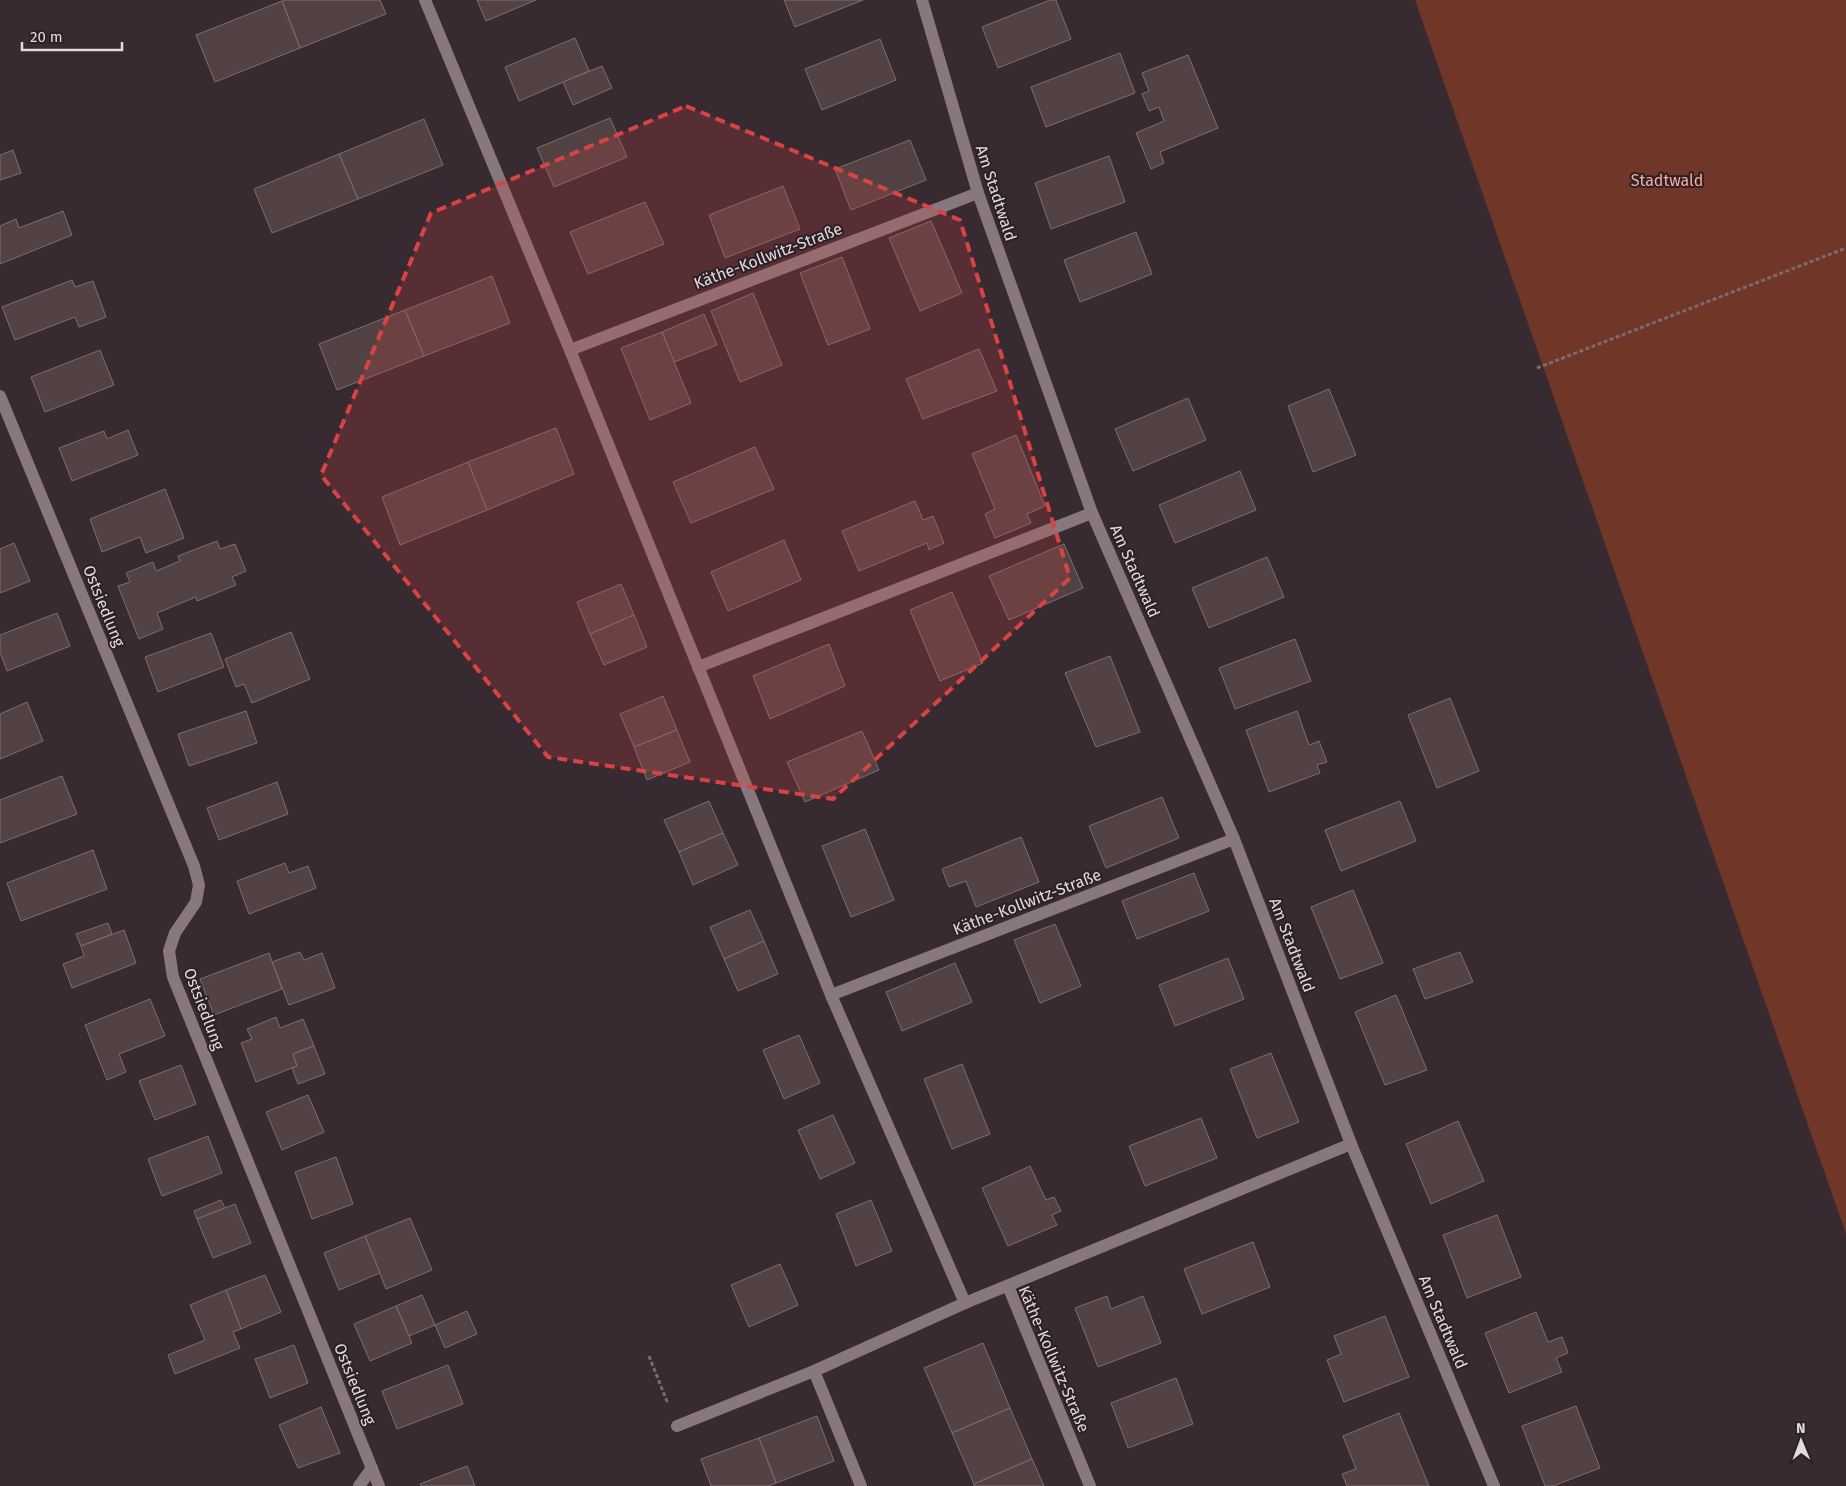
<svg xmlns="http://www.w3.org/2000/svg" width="1846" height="1486" viewBox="0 0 1846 1486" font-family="'Fira Sans',sans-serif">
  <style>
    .green { fill: #703628 }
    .building { fill: #524243; stroke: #806d6f }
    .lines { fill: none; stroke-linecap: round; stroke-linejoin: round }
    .path { stroke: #786c71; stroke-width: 3; stroke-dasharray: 4 2.5; stroke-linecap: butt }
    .lane { stroke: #88777e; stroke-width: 12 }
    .street { stroke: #88777e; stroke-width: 12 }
    .marked { fill: #d84343; fill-opacity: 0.2; stroke: #d84343; stroke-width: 4; stroke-dasharray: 10 6; stroke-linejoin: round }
    .labels { text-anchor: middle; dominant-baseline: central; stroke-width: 4; stroke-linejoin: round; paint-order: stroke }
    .park-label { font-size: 16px; fill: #faae9a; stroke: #2d2026 }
    .street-label { font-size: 16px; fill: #e3dadd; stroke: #2d2026 }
  </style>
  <rect width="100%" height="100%" fill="#372a30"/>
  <!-- green -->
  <polygon class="green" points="1415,0 1846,0 1846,1234"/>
  <!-- building -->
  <g class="building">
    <polygon points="286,0 380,0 386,14 300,48 282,1"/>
    <polygon points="477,0 536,0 486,21"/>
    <polygon points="784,0 863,0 795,27"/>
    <polygon points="1050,0 1056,0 1071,39 998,68 982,27"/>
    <polygon points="282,1 300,48 215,82 196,35"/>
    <polygon points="575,38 589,71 519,101 505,67"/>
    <polygon points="880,39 896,80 822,110 805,69"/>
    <polygon points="1120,53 1135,93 1046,127 1031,87"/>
    <polygon points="1188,55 1218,128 1160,152 1164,163 1151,169 1136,133 1164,121 1159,107 1149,111 1142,94 1149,91 1142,73"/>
    <polygon points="602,66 612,88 573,105 563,82"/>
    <polygon points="610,118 627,157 554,187 537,148"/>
    <polygon points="424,119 443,165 358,199 339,154"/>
    <polygon points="910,140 926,180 851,210 835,169"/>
    <polygon points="13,150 21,173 0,180 0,155"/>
    <polygon points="339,154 358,199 272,233 254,189"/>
    <polygon points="1109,156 1125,202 1051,229 1035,183"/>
    <polygon points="783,186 800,229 725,258 709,215"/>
    <polygon points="645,202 664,244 588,274 570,232"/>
    <polygon points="63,211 72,235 0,264 0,226 16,219 19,228"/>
    <polygon points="931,221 962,293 920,311 889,238"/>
    <polygon points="1136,232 1152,274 1080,302 1064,260"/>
    <polygon points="842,257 870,329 828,345 800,273"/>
    <polygon points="492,276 510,323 424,356 405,310"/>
    <polygon points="72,280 75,287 93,281 106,317 79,327 75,317 15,340 2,307"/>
    <polygon points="753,293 782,365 740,382 711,311"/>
    <polygon points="405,310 424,356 337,390 319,344"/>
    <polygon points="704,314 717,345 674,362 662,332"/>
    <polygon points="662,332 691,403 650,420 621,348"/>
    <polygon points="979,349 997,391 923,419 906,379"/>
    <polygon points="100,350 114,385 45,412 31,377"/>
    <polygon points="1329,389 1356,455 1313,472 1288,406"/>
    <polygon points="1188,398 1206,440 1133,471 1115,429"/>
    <polygon points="556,428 574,474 487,510 468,462"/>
    <polygon points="128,430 138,455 72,481 59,448 104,431 107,439"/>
    <polygon points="1016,435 1045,506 1027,514 1031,523 995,538 985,514 995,509 972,454"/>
    <polygon points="755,447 774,489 691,523 673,482"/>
    <polygon points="468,462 487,510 400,545 382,497"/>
    <polygon points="1240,471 1256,510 1175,543 1159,505"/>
    <polygon points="165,489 184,538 146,553 140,537 102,552 90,519"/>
    <polygon points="915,501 923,520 933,516 944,543 929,550 927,543 859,571 842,531"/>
    <polygon points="784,540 801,580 728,611 711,572"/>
    <polygon points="217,541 220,549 235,544 246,571 232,577 236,585 197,601 196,597 157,613 163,629 139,639 118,586 130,582 126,573 153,562 156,571 180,561 178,556"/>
    <polygon points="14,543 30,581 0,593 0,549"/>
    <polygon points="1064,544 1083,588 1009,620 989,576"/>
    <polygon points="1267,557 1284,597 1209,628 1192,588"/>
    <polygon points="621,584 634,615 590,634 577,602"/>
    <polygon points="952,592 983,663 940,681 910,610"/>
    <polygon points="57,613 70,646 7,671 0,652 0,635"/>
    <polygon points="634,615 647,647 604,665 590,634"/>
    <polygon points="291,632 310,679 252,703 244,684 236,687 225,659"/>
    <polygon points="211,633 224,667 158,692 145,657"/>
    <polygon points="1295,639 1311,681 1235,709 1219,668"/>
    <polygon points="829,644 845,686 770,719 753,676"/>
    <polygon points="1110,656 1140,732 1096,747 1065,673"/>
    <polygon points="663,696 677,730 634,747 620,714"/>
    <polygon points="1450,698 1479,771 1437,788 1408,715"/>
    <polygon points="27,702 43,741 0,759 0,714"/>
    <polygon points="246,711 257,743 189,766 178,734"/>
    <polygon points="1297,711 1309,745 1319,741 1327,762 1317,765 1320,773 1269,792 1246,730"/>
    <polygon points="677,730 690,762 647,780 634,747"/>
    <polygon points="862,731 879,770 805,802 787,762"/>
    <polygon points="62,776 77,814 0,843 0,800"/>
    <polygon points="277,782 288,814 219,840 207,808"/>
    <polygon points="1162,797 1179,838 1106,868 1089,826"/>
    <polygon points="709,801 723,833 679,852 664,820"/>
    <polygon points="1400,801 1416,841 1341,871 1325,830"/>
    <polygon points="865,829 894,900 851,917 822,846"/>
    <polygon points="723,833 738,865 693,885 679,852"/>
    <polygon points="1021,837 1039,882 976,907 966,881 949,887 942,869"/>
    <polygon points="93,850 107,889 21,921 7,883"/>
    <polygon points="285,863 289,873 308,866 316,888 249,914 237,881"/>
    <polygon points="1194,873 1209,911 1137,939 1122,901"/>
    <polygon points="1353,890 1383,963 1340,979 1311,907"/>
    <polygon points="750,910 764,941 724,959 710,927"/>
    <polygon points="108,923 112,934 81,946 76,934"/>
    <polygon points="1055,924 1081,986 1040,1003 1014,940"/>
    <polygon points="124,930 136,963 72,988 63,964 84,956 81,946"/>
    <polygon points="764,941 778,974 738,991 724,959"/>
    <polygon points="300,952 304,960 322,953 335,988 289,1005 272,962"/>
    <polygon points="1460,952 1473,982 1425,999 1413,969"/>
    <polygon points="269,953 282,989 214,1015 200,979"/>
    <polygon points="1228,958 1244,999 1175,1026 1159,985"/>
    <polygon points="955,963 972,1002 902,1031 886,992"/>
    <polygon points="1396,995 1427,1070 1385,1085 1355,1012"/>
    <polygon points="150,999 165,1036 119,1054 126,1072 107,1080 85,1025"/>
    <polygon points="276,1017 280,1028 303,1019 314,1046 293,1054 297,1066 256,1082 241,1043 252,1039 247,1029"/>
    <polygon points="799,1035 820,1083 784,1099 763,1050"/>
    <polygon points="314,1046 325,1074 298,1084 292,1068 297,1066 293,1054"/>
    <polygon points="1271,1053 1299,1122 1257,1138 1230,1069"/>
    <polygon points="962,1064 990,1134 952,1149 924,1079"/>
    <polygon points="181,1065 196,1104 155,1120 139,1081"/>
    <polygon points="308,1095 324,1132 282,1150 266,1112"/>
    <polygon points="833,1115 855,1163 820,1179 798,1130"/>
    <polygon points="1201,1118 1217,1158 1145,1186 1129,1146"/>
    <polygon points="1458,1121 1484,1181 1431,1204 1406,1144"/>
    <polygon points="208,1136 222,1173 162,1196 148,1159"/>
    <polygon points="336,1157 353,1204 312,1219 295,1172"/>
    <polygon points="1030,1166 1046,1200 1054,1197 1061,1211 1052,1215 1057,1225 1008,1246 982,1188"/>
    <polygon points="221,1200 225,1208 197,1219 194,1211"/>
    <polygon points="871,1200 892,1251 856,1266 836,1214"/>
    <polygon points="235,1204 251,1243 213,1258 197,1219"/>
    <polygon points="1497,1215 1521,1277 1467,1298 1443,1235"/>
    <polygon points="410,1218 432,1270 386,1289 365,1236"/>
    <polygon points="365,1236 380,1273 339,1290 324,1253"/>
    <polygon points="1253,1242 1270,1287 1202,1314 1184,1269"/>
    <polygon points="780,1264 798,1305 749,1327 731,1285"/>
    <polygon points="265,1275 281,1312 241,1329 226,1290"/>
    <polygon points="226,1290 241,1329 233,1332 240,1348 175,1374 168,1355 205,1340 190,1305"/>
    <polygon points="422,1295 435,1325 409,1336 396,1306"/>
    <polygon points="1107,1296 1111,1309 1143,1296 1161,1343 1098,1367 1075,1308"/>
    <polygon points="396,1306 412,1343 370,1361 354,1324"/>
    <polygon points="467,1311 477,1334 445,1348 435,1325"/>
    <polygon points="1536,1312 1548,1342 1562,1337 1568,1353 1556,1358 1562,1372 1509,1393 1485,1333"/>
    <polygon points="1385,1316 1409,1377 1344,1402 1327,1360 1341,1354 1334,1336"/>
    <polygon points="983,1343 1010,1408 952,1433 924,1368"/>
    <polygon points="294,1345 308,1383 270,1398 255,1359"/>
    <polygon points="448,1365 463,1404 397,1429 382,1391"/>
    <polygon points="1176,1378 1193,1424 1128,1448 1111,1403"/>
    <polygon points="1576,1406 1600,1468 1553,1486 1545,1486 1522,1426"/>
    <polygon points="321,1407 340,1453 298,1468 279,1425"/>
    <polygon points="1010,1408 1032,1459 974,1484 952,1433"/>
    <polygon points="1399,1413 1429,1486 1347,1486 1342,1474 1356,1469 1343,1436"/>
    <polygon points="817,1416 834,1461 776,1483 759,1438"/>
    <polygon points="759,1438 776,1483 768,1486 711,1486 701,1459"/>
    <polygon points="1032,1459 1044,1486 974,1486 974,1484"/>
    <polygon points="467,1466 475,1486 421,1486 420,1484"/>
  </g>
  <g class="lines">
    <!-- path -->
    <g class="path">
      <polyline points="1537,368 1846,248"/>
      <polyline points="649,1356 668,1404"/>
    </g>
    <!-- lane -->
    <g class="lane">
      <polyline points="570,350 978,193"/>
      <polyline points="698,667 1092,513"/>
      <polyline points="831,995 1234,839"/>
      <polyline points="814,1371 861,1486"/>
      <polyline points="677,1426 814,1371 965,1303"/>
      <polyline points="359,1486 372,1468"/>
    </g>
    <!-- street -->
    <g class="street">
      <polyline points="425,0 570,350 831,995 965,1303 1351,1144"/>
      <polyline points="922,0 978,193 1092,513 1234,839 1351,1144 1494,1486"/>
      <polyline points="0,396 194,866 199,885 196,902 175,933 169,951 173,977 379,1486"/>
      <polyline points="1008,1286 1090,1486"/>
    </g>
  </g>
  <!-- marked area -->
  <path class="marked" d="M 686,106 L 960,220 L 1070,578 L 833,799 L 548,757 L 321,475 L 431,213 Z"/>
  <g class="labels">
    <!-- park labels -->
    <g class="park-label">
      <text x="1667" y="180">Stadtwald</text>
    </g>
    <!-- street labels -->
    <g class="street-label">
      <text transform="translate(996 193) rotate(72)">Am Stadtwald</text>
      <text transform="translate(768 256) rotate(-21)">Käthe-Kollwitz-Straße</text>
      <text transform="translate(1135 571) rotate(66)">Am Stadtwald</text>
      <text transform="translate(104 606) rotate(68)">Ostsiedlung</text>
      <text transform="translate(1027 902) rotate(-21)">Käthe-Kollwitz-Straße</text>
      <text transform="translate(1292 945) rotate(69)">Am Stadtwald</text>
      <text transform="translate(204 1009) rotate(69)">Ostsiedlung</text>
      <text transform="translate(1443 1322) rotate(67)">Am Stadtwald</text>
      <text transform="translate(1054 1359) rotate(67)">Käthe-Kollwitz-Straße</text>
      <text transform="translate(355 1384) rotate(68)">Ostsiedlung</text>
    </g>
  </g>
  <!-- north arrow -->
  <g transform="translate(1801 1441) rotate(359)" stroke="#2d2026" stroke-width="4" paint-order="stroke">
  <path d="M0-4L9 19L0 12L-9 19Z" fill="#e3dadd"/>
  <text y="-8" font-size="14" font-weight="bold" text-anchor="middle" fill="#e3dadd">N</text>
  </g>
  <!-- scale -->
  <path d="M22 42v8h100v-8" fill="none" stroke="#e3dadd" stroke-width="2.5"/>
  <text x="30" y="42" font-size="15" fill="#e3dadd" stroke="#2d2026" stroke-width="4" paint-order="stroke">20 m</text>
</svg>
